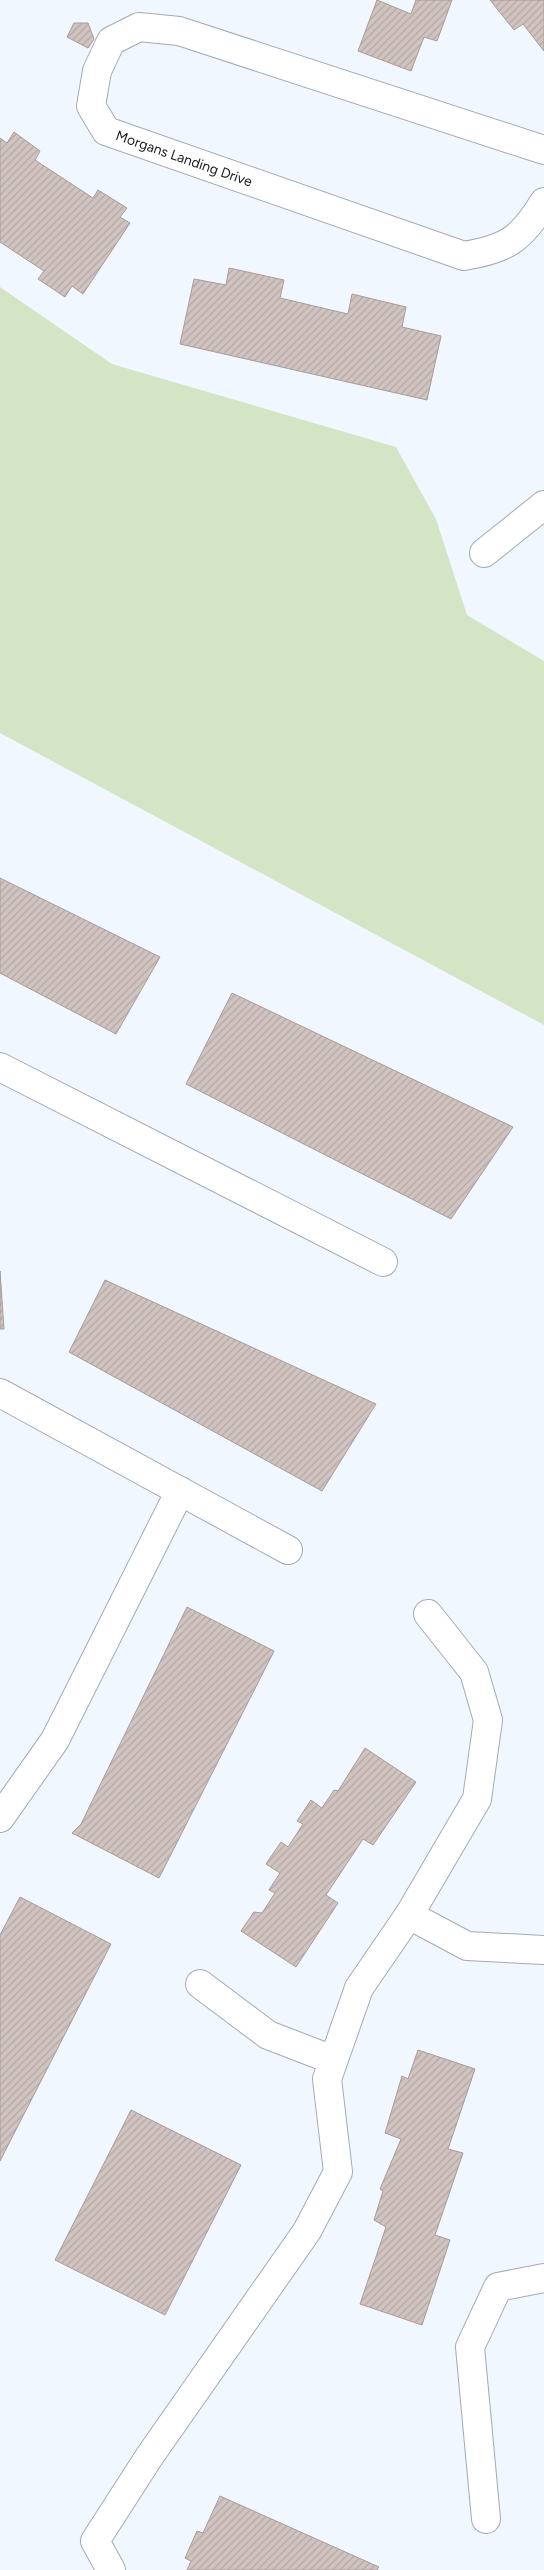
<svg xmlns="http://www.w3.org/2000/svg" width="544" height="2570" viewBox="0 0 544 2570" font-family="Figtree,sans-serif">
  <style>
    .grass { fill: #d4e5c6 }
    .building { fill: url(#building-hatch); stroke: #a89c98 }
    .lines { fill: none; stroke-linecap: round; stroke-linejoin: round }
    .minor-casing { stroke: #a4aab3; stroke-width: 30 }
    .minor { stroke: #fff; stroke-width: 28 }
    .labels { text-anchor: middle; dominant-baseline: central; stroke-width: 4; stroke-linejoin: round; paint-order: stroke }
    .street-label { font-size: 14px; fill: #17191d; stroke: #f1f7ff }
  </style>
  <defs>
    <pattern id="building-hatch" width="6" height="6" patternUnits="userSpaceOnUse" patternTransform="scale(1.25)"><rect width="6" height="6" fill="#d1c4c0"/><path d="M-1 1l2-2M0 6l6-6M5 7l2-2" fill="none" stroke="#b3a8a5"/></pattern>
  </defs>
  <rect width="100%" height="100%" fill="#f1f7ff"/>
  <!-- grass -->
  <polygon class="grass" points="0,287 112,364 396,447 436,519 467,615 544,661 544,1025 0,733"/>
  <!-- building -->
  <g class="building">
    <polygon points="377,0 411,14 416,0 452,0 437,41 424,37 411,71 358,51"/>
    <polygon points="490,0 544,0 544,51 523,24 514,30"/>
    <polygon points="74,23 88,23 94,39 88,48 67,37"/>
    <polygon points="14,132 40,151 35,160 93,198 98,190 127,208 120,217 130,223 83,294 72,286 65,297 38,279 44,271 0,242 0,138 7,143"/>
    <polygon points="229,268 284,280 280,298 348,314 352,294 406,307 402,327 441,336 427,400 180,344 194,279 226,285"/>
    <polygon points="0,878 160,957 116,1034 0,973"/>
    <polygon points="232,993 513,1127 451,1219 186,1084"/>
    <polygon points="0,1271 4,1329 0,1329"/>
    <polygon points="105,1280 376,1404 322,1491 69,1352"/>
    <polygon points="187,1607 274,1651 159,1878 72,1833 81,1824"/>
    <polygon points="365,1748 416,1782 373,1845 363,1839 326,1895 338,1903 296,1967 241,1931 254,1912 262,1913 275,1893 269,1890 280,1873 266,1864 281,1842 288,1847 303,1824 297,1821 311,1800 322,1808 334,1790 338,1791"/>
    <polygon points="20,1897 111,1944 0,2161 0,1935"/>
    <polygon points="418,2050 475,2069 448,2149 463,2153 435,2235 450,2240 422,2325 360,2304 386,2227 374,2220 383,2191 380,2189 401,2139 385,2133 402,2076 408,2079"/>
    <polygon points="131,2110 241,2165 165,2315 55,2260"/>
    <polygon points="220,2496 379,2567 377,2570 187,2570 191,2561 185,2558 197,2531 203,2533"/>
  </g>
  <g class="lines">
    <defs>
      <g id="minor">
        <path id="s1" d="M 544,150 L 179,31 L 139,27 L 111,41 L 97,71 L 91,106 L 106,131 L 464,256 C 506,249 521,240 544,202"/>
        <polyline points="484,553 544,505"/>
        <polyline points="0,1067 383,1262"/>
        <polyline points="0,1393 288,1550"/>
        <polyline points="0,1818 55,1740 180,1491"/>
        <polyline points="409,1915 467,1946 544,1950"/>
        <polyline points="200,1984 268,2035 333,2060"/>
        <polyline points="486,2519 470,2347 498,2287 544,2278"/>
        <polyline points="111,2570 95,2541 149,2457 307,2231 338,2172 327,2079 359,1988 409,1915 477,1799 488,1720 474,1672 428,1614"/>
      </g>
    </defs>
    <!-- minor casing -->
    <use href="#minor" class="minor-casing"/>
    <!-- minor -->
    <use href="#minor" class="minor"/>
  </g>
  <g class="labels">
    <!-- street labels -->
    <g class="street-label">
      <text stroke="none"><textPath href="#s1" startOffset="636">Morgans Landing Drive</textPath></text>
    </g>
  </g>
</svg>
